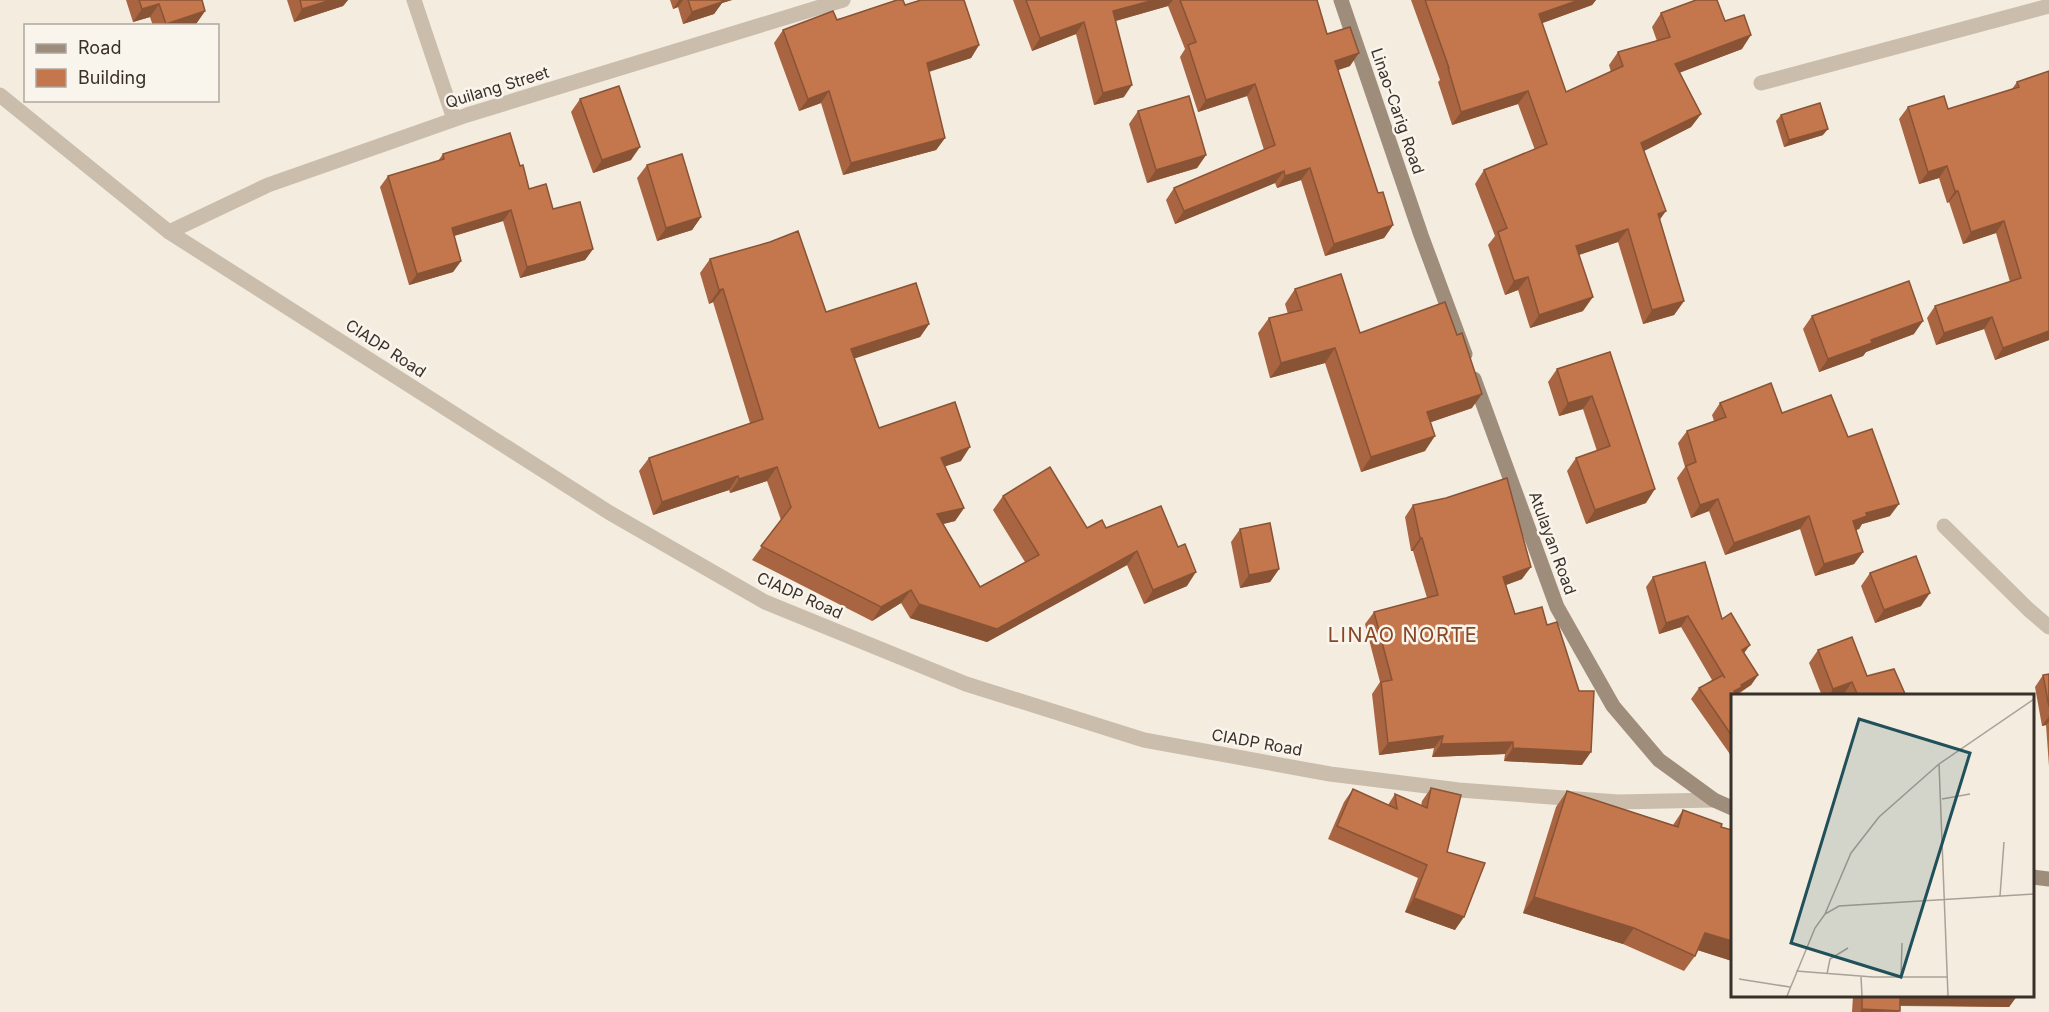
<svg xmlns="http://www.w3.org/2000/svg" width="2049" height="1012" viewBox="0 0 2049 1012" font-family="Inter,sans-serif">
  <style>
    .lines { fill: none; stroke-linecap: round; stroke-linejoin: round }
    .service { stroke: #cbbdab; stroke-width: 15 }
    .minor { stroke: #cbbdab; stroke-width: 15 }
    .secondary { stroke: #9f8d7c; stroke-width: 15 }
    .wall { fill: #a96541 }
    .shaded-wall { fill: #895335 }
    .building { fill: #c4764c; stroke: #895335; stroke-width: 1.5 }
    .labels { text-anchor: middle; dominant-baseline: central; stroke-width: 5; stroke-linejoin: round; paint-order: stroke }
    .street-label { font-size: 16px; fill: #39302a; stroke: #faf5ec }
    .quarter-label { font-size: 20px; letter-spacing: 1.5px; fill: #874624; stroke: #faf5ec }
    .inset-road { fill: none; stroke: #a9a197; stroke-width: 1.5 }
    .view { fill: #20505a; fill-opacity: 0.15; stroke: #20505a; stroke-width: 3 }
    .inset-edge { fill: none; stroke: #39302a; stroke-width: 3 }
  </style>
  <rect width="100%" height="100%" fill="#f3ecdf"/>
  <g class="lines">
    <!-- service -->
    <g class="service">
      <polyline points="414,0 454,119"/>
      <polyline points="1761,83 2049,6"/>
      <polyline points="1944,526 2029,610 2049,627"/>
    </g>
    <!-- minor -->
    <g class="minor">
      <polyline points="2049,0 2049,1"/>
      <polyline points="0,95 169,232 610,513 765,602 966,684 1144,740 1330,774 1459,790 1618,802 1714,800"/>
      <polyline points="169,232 268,185 467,115 843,0"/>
    </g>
    <!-- secondary -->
    <g class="secondary">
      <polyline points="1341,0 1421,235 1465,354"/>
      <polyline points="1474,379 1557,607 1613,706 1659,760 1714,800 1732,808"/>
      <polyline points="2032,877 2049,879"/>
    </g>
  </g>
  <!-- wall -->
  <g class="wall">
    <polygon points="126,0 202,0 205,11 196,24 192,26 153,26 150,17 133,22"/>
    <polygon points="287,0 348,0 343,6 294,22"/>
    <polygon points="670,0 732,0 722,3 714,14 683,24 678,7 673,9"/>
    <polygon points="1013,0 1317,0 1327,34 1350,66 1338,70 1378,193 1393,225 1384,238 1325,256 1301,180 1277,188 1275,183 1175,224 1166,200 1174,188 1264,150 1247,96 1198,112 1180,57 1185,49 1168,6 1116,21 1124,97 1094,105 1076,34 1032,51"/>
    <polygon points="1411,0 1596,0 1592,5 1542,23 1566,92 1611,72 1609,65 1618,52 1657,41 1652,27 1661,13 1725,21 1742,49 1680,72 1701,114 1691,127 1644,151 1660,220 1684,301 1674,315 1643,324 1618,242 1579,255 1583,311 1530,328 1518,290 1505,295 1488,245 1495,236 1475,184 1484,170 1535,150 1518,104 1452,125 1438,82 1440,80"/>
    <polygon points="905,5 979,45 971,58 929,72 945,138 936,150 843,175 821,103 799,111 774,43 783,30"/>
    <polygon points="2049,71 2049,340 1995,360 1984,329 1936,345 1927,318 1935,306 2010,282 1996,233 1963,244 1949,202 1947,203 1939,178 1919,184 1899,119 1908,107 1948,109 2012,89 2017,82"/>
    <polygon points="580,99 631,160 593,173 571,112"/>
    <polygon points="1138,111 1206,155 1197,168 1147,183 1129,124"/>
    <polygon points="1781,115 1823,135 1784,147 1776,121"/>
    <polygon points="443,154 520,166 529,189 553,209 593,249 585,260 520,278 503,221 454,236 461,261 453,272 409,285 380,187 388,176 438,161"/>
    <polygon points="647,165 701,217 692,230 657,241 637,178"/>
    <polygon points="710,259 826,312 929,324 920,337 854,358 879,428 961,461 945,466 964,508 955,521 943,524 980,587 1025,562 993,510 1003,496 1087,528 1106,528 1187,586 1144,604 1127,565 987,642 910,618 901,603 872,621 752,560 781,520 767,481 730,493 729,490 653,515 639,471 649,458 750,423 713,302 709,304 700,273"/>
    <polygon points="1295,289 1360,333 1472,408 1431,422 1425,451 1361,472 1325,363 1270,378 1258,333 1269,318 1288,314 1285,304"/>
    <polygon points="1812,316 1914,334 1866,352 1863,356 1819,372 1803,329"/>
    <polygon points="1610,352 1646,503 1586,524 1567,471 1576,458 1597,451 1583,409 1559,416 1548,382 1557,369"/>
    <polygon points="1720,403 1782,413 1848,437 1890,516 1862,524 1859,529 1856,530 1863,552 1854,564 1815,576 1800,529 1725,555 1709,511 1691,518 1677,478 1685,467 1678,443 1687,431 1714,421 1712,415"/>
    <polygon points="1413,505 1522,579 1506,585 1515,614 1582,765 1504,761 1505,754 1432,757 1434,748 1379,755 1372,694 1380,682 1365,624 1374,612 1427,598 1413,551 1411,551 1405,517"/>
    <polygon points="1240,529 1279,569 1270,582 1240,588 1231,542"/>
    <polygon points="1870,573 1921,606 1875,623 1861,586"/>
    <polygon points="1653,577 1722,619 1758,675 1751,685 1737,695 1732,696 1732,757 1691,699 1699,688 1712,680 1681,627 1659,634 1646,587"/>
    <polygon points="1818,650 1867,676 1906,696 1843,696 1843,695 1841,696 1822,696 1809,663"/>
    <polygon points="2049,674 2049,766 2046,725 2042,726 2035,687 2043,675"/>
    <polygon points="1431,788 1447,852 1455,930 1405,912 1418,878 1328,839 1344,802 1353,789 1388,805 1395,794 1421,806 1422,801"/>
    <polygon points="1567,791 1673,825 1683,810 1721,827 1732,830 1732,961 1698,950 1695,956 1684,971 1623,944 1523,913 1556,807"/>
    <polygon points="1853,996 2017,996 2009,1007 1900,1006 1899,1012 1852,1012"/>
  </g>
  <!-- shaded-wall -->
  <g class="shaded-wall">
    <polygon points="331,0 348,0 343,6 294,22 302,9"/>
    <polygon points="679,0 683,0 678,7 673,9"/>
    <polygon points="716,0 732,0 722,3 714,14 683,24 692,12"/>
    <polygon points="1154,0 1173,0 1168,6 1104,24 1113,11"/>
    <polygon points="1579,0 1596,0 1592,5 1529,28 1539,14"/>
    <polygon points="159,4 150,17 133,22 142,9"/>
    <polygon points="205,11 196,24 192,26 165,26 166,24"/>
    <polygon points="1084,22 1076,34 1032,51 1040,38"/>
    <polygon points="1751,35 1742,49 1666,78 1675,64"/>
    <polygon points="979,45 971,58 918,75 927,63"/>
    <polygon points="1359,53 1350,66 1326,74 1335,61"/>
    <polygon points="1255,84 1247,96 1198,112 1206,100"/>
    <polygon points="1132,85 1124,97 1094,105 1103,93"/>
    <polygon points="829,91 821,103 799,111 808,99"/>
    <polygon points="1528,91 1518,104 1452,125 1461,112"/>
    <polygon points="1701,114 1691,127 1632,157 1641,143"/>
    <polygon points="1828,129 1823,135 1784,147 1789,140"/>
    <polygon points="945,138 936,150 843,175 851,163"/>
    <polygon points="640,147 631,160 593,173 602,160"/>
    <polygon points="1206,155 1197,168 1147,183 1156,170"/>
    <polygon points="1947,166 1939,178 1919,184 1928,172"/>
    <polygon points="1310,168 1301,180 1277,188 1285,176"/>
    <polygon points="1284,171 1275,183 1175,224 1184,211"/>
    <polygon points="1955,191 1958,191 1949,202 1947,203"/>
    <polygon points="511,210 503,221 444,239 452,228"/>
    <polygon points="1666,211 1656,225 1658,214"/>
    <polygon points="701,217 692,230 657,241 666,228"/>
    <polygon points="2004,221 1996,233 1963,244 1971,232"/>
    <polygon points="1393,225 1384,238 1325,256 1334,244"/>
    <polygon points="1628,229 1618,242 1566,259 1576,246"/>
    <polygon points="593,249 585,260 520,278 527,267"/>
    <polygon points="461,261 453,272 409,285 417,274"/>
    <polygon points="1528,277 1518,290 1505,295 1514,281"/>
    <polygon points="723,289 713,302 709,304 719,290"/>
    <polygon points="1593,297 1583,311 1530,328 1539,315"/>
    <polygon points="1684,301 1674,315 1643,324 1652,310"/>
    <polygon points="1992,317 1984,329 1936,345 1944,333"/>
    <polygon points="1923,321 1914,334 1866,352 1863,356 1819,372 1828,359 1871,340"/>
    <polygon points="929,324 920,337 841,363 851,349"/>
    <polygon points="2049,331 2049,340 1995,360 2003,348"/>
    <polygon points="1335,348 1325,363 1270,378 1281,363"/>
    <polygon points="1482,394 1472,408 1417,427 1427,412"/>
    <polygon points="1592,396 1583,409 1559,416 1568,403"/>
    <polygon points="1435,436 1425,451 1361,472 1371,457"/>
    <polygon points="970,447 961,461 932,471 941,458"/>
    <polygon points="777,467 767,481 730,493 739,479"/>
    <polygon points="738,476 729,490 653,515 662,502"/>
    <polygon points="1655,489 1646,503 1586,524 1595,510"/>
    <polygon points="1718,499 1709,511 1691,518 1700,505"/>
    <polygon points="1899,504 1890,516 1862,524 1859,529 1845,533 1853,521 1866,513"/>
    <polygon points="964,508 955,521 927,528 937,514"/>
    <polygon points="1809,516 1800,529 1725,555 1734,543"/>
    <polygon points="1420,538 1422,538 1413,551 1411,551"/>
    <polygon points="1137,551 1127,565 987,642 910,618 919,604"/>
    <polygon points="1863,552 1854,564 1815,576 1824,564"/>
    <polygon points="1531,567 1522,579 1495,589 1503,577"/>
    <polygon points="1279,569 1270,582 1240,588 1249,575"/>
    <polygon points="1196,572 1187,586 1144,604 1153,590"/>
    <polygon points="911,590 901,603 872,621 881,607"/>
    <polygon points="1930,593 1921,606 1875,623 1884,610"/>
    <polygon points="1688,616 1681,627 1659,634 1666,623"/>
    <polygon points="1750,645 1742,656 1742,650"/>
    <polygon points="1758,675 1751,685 1738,693 1736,696 1734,691 1741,685"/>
    <polygon points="1852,682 1843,695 1829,696 1833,689"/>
    <polygon points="2049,716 2049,722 2046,725 2042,726"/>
    <polygon points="1443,736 1434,748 1379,755 1388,743"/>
    <polygon points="1513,742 1505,754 1432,757 1441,744"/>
    <polygon points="1513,748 1591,752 1582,765 1504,761"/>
    <polygon points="1534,897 1634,928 1623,944 1523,913"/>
    <polygon points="1414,898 1464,917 1455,930 1405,912"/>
    <polygon points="1705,933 1732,941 1732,961 1694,949"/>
    <polygon points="1897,996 2017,996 2009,1007 1890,1005"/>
    <polygon points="1862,1009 1900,1011 1860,1012"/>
  </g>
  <!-- building -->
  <g class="building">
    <polygon points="139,0 202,0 205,11 166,24 159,4 142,9"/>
    <polygon points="300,0 331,0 302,9"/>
    <polygon points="688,0 722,0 722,2 692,12"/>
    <polygon points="897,0 903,0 905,5 921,0 964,0 979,45 927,63 945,138 851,163 829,91 808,99 783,30 833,11 837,20"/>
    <polygon points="1026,0 1154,0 1113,11 1132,85 1103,93 1084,22 1040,38"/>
    <polygon points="1180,0 1317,0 1327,34 1350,27 1359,53 1335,61 1378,193 1383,192 1393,225 1334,244 1310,168 1285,176 1284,171 1184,211 1174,188 1275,145 1255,84 1206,100 1188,45 1196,42"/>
    <polygon points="1425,0 1579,0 1539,14 1566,92 1623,66 1618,52 1670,37 1661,13 1696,0 1717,0 1725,21 1744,15 1751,35 1675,64 1701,114 1641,143 1666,211 1658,214 1684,301 1652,310 1628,229 1576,246 1593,297 1539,315 1528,277 1514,281 1498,232 1507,228 1484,170 1547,144 1528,91 1461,112 1448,68 1449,68"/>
    <polygon points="2049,71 2049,331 2003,348 1992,317 1944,333 1935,306 2021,278 2004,221 1971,232 1958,191 1955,191 1947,166 1928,172 1908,107 1944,96 1948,109 2019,87 2017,82"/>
    <polygon points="619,86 640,147 602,160 580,99"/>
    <polygon points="1189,96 1206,155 1156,170 1138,111"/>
    <polygon points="1820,103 1828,129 1789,140 1781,115"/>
    <polygon points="510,133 520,166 523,165 529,189 546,184 553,209 580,202 593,249 527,267 511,210 452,228 461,261 417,274 388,176 444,159 443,154"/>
    <polygon points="682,154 701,217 666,228 647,165"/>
    <polygon points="798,231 826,312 916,283 929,324 851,349 879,428 955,402 970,447 941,458 964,508 937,514 980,587 1039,555 1003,496 1050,467 1087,528 1102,520 1106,528 1161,506 1178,547 1185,544 1196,572 1153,590 1137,551 997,629 919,604 911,590 881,607 761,546 791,507 777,467 739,479 738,476 662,502 649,458 763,419 723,289 719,290 710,259 770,242"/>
    <polygon points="1341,274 1360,333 1445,302 1457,335 1462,333 1482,394 1427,412 1435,436 1371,457 1335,348 1281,363 1269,318 1302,310 1295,289"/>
    <polygon points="1909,281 1923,321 1871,340 1872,343 1828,359 1812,316"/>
    <polygon points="1610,352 1655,489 1595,510 1576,458 1610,446 1592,396 1568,403 1557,369"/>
    <polygon points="1771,383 1782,413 1831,395 1848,437 1872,429 1899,504 1866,513 1867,516 1853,521 1863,552 1824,564 1809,516 1734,543 1718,499 1700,505 1686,466 1696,462 1687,431 1726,417 1720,403"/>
    <polygon points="1507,478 1531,567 1503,577 1515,614 1542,607 1547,625 1557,622 1579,691 1594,691 1591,752 1513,748 1513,742 1441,744 1443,736 1388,743 1381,682 1392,680 1374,612 1438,595 1422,538 1420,538 1413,505 1446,498"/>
    <polygon points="1270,523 1279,569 1249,575 1240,529"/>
    <polygon points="1916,556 1930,593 1884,610 1870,573"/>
    <polygon points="1705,562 1722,619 1731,613 1750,645 1742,650 1758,675 1741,685 1742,687 1734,691 1737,696 1732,696 1732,736 1699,688 1723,675 1725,678 1688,616 1666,623 1653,577"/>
    <polygon points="1852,637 1867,676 1894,669 1906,696 1858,696 1852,682 1833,689 1818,650"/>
    <polygon points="2049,674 2049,707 2043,675"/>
    <polygon points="1431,788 1461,795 1447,852 1485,863 1464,917 1414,898 1427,865 1337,826 1353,789 1397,809 1395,794 1427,808"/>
    <polygon points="1567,791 1678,827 1683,810 1722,824 1721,827 1732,830 1732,941 1705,933 1695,956 1634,928 1534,897"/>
    <polygon points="1862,996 1900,996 1900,1011 1862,1009"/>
  </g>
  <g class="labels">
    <!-- street labels -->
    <g class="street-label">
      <text transform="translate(497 87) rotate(-17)">Quilang Street</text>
      <text transform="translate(1398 111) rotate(71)">Linao-Carig Road</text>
      <text transform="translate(386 348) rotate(33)">CIADP Road</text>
      <text transform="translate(1553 543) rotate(70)">Atulayan Road</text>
      <text transform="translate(800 595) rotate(24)">CIADP Road</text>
      <text transform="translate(1257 742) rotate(10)">CIADP Road</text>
    </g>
    <!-- quarter labels -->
    <g class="quarter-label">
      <text x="1403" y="635">LINAO NORTE</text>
    </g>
  </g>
  <!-- overview -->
  <g transform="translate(1731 694)">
    <rect width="303" height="303" fill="#f3ecdf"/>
    <path class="inset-road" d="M 208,70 L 217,302M 211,105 L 239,100M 269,202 L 273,148M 94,220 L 120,159 L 148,123 L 208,70 L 303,5M 65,277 L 142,283 L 216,283M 96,280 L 99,265 L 117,254M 130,283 L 131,302M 170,283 L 171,249M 8,285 L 59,293M 56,302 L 84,234 L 94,220 L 108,212 L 303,200"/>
    <path class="view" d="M 128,25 L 239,59 L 170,283 L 60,249 Z"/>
    <rect width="303" height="303" class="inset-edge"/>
  </g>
  <!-- legend -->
  <rect x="24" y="24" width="195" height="78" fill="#faf5ec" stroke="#ada69e" stroke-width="1.5"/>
  <rect x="36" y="44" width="30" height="9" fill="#9f8d7c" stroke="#ada69e" stroke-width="1.5"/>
  <text x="78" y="54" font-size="18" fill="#39302a">Road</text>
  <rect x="36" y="69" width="30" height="18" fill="#c4764c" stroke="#ada69e" stroke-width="1.5"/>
  <text x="78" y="84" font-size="18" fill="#39302a">Building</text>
</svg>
